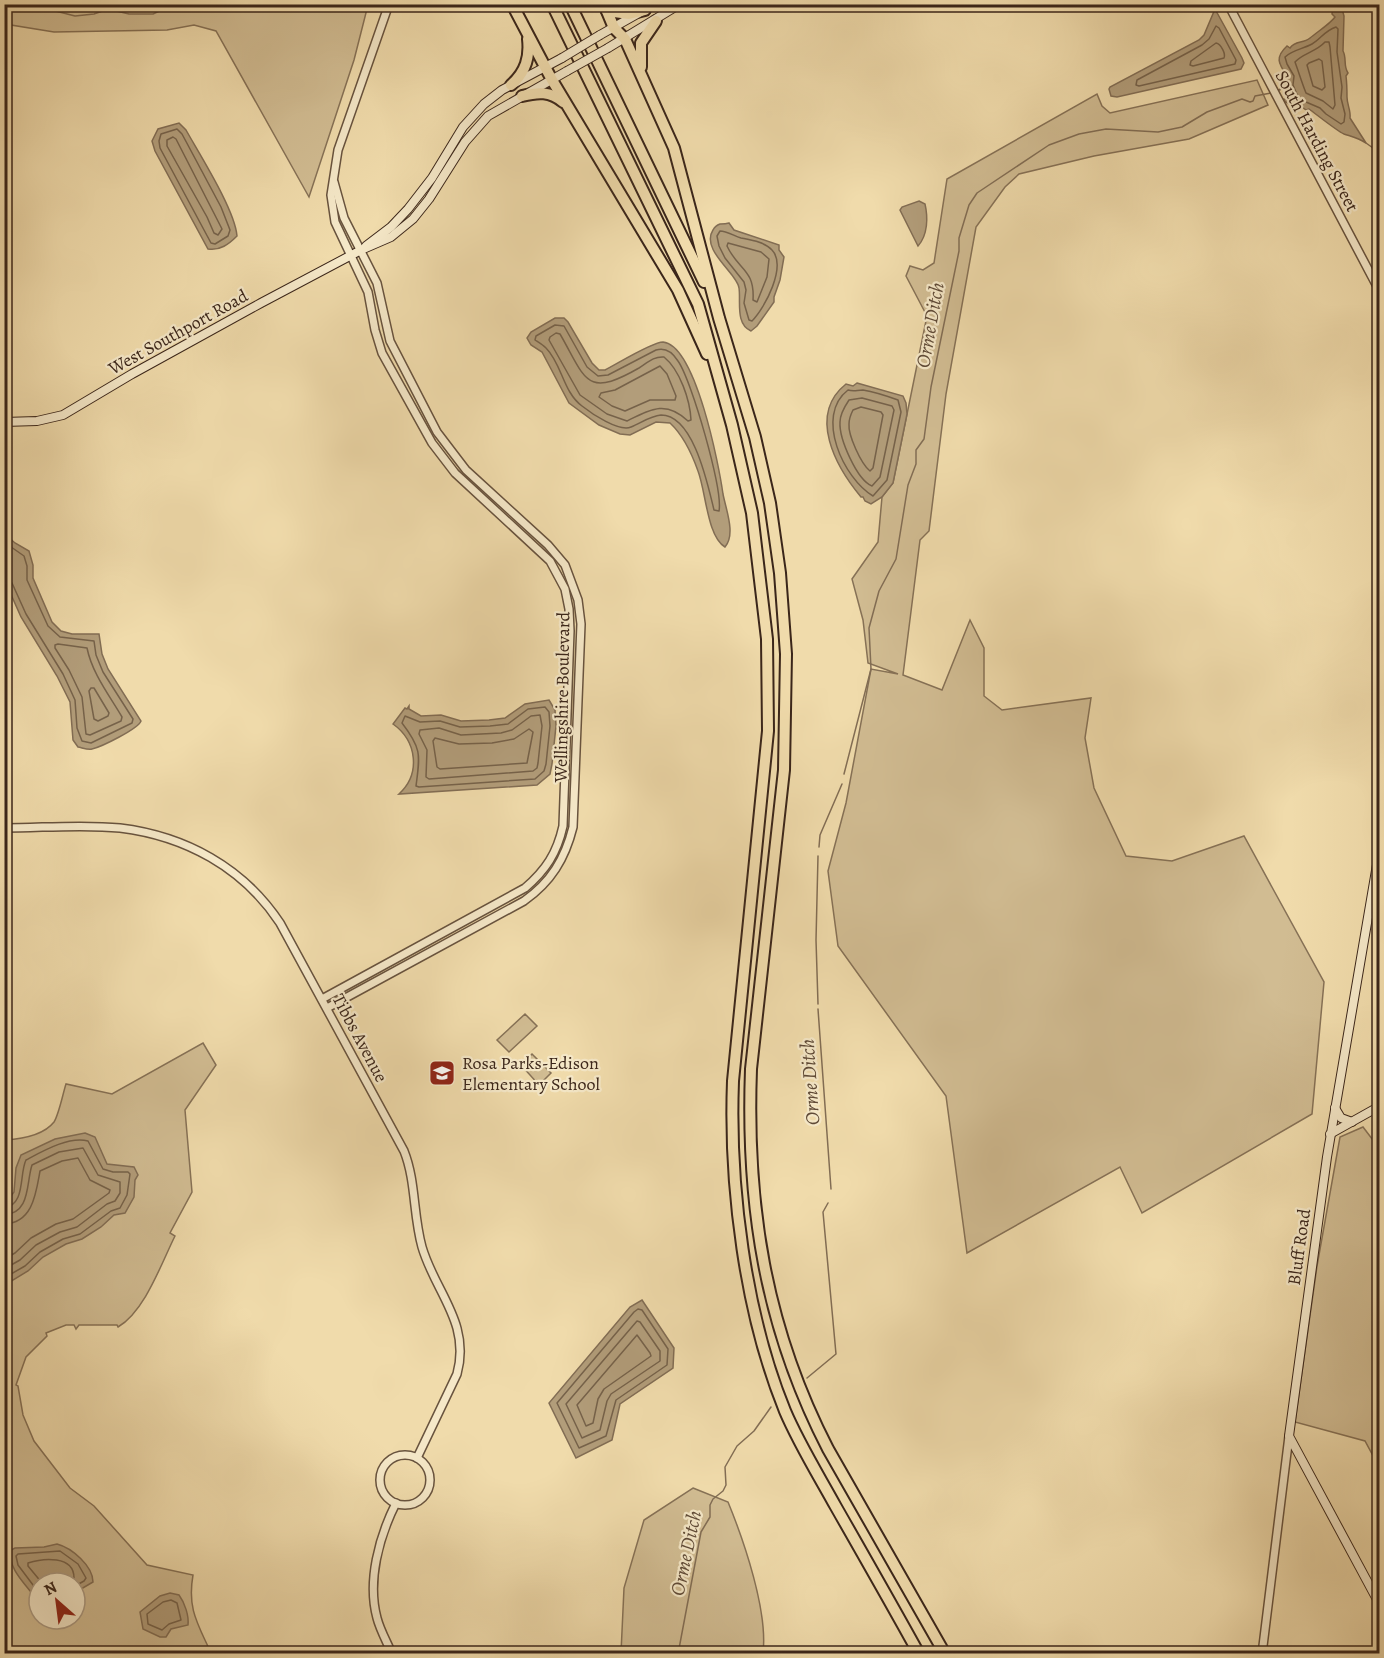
<svg xmlns="http://www.w3.org/2000/svg" width="1384" height="1658" viewBox="0 0 1384 1658" font-family="Alegreya,serif">
  <style>
    .green { fill: #d1bc92; stroke: #867156; stroke-width: 1.5; fill-rule: evenodd }
    .water { fill: #b29d7a; stroke: #826d54; stroke-width: 1.5 }
    .lines { fill: none; stroke-linecap: round; stroke-linejoin: round }
    .shore { stroke: #76624a; stroke-width: 1.5 }
    .stream { stroke: #826d54; stroke-width: 1.5 }
    .tertiary-casing { stroke: #68533e; stroke-width: 10 }
    .secondary-casing { stroke: #3b261a; stroke-width: 10 }
    .motorway-casing { stroke: #3b261a; stroke-width: 14 }
    .tertiary { stroke: #f5e8c8; stroke-width: 7 }
    .secondary { stroke: #f5e8c8; stroke-width: 8 }
    .motorway { stroke: #f0dbab; stroke-width: 10 }
    .secondary-bridge-casing { stroke: #3b261a; stroke-width: 10; stroke-linecap: butt }
    .secondary-bridge { stroke: #f5e8c8; stroke-width: 8 }
    .labels { text-anchor: middle; dominant-baseline: central; stroke-width: 4.5; stroke-linejoin: round; paint-order: stroke }
    .street-label { font-size: 18px; fill: #3b261a; stroke: #f5e8c8 }
    .poi-label { font-size: 18px; fill: #3b261a; stroke: #f5e8c8; text-anchor: start }
    .water-label { font-size: 20px; font-style: italic; fill: #5f4a37; stroke: #f5e8c8 }
  </style>
  <rect width="100%" height="100%" fill="#f0dbab"/>
  <filter id="stains"><feTurbulence type="fractalNoise" baseFrequency=".00333" numOctaves="4"/><feColorMatrix values="0 0 0 0 .2 0 0 0 0 .09 0 0 0 0 .02 0 0 0 .5 -.17"/></filter>
  <radialGradient id="worn" r=".72"><stop offset=".6" stop-color="#630" stop-opacity="0"/><stop offset="1" stop-color="#630" stop-opacity=".3"/></radialGradient>
  <!-- green -->
  <g class="green">
    <polygon points="5,4 368,4 368,5 354,60 309,197 216,31 194,25 167,30 54,32 5,24"/>
    <polygon points="1257,80 1268,105 1189,139 1094,156 1019,174 1005,187 976,227 946,394 929,531 920,540 903,675 942,690 970,620 984,648 984,696 1002,710 1091,698 1085,738 1094,788 1126,856 1172,861 1244,836 1324,982 1312,1114 1142,1213 1120,1167 967,1253 946,1096 838,946 828,871 846,803 871,669 898,674 868,663 863,620 852,579 878,542 882,497 893,483 927,316 906,276 910,266 923,270 934,263 947,179 1097,94 1102,106 1110,113"/>
    <polygon points="525,1014 537,1026 509,1052 497,1040"/>
    <path d="M 203,1043 L 216,1065 L 185,1110 L 192,1192 L 170,1233 L 175,1236 C 161,1264 145,1311 118,1327 L 117,1325 L 79,1325 L 76,1329 L 74,1325 L 66,1325 L 46,1333 L 47,1336 L 26,1357 L 16,1385 L 18,1386 L 23,1415 L 34,1441 L 70,1488 L 94,1506 L 147,1565 L 193,1575 C 187,1609 198,1624 211,1653 L 5,1653 L 5,1140 C 21,1139 43,1136 54,1122 C 59,1114 63,1093 66,1084 L 112,1094 ZM 39,1583 L 75,1583 L 75,1619 L 39,1619 Z"/>
    <polygon points="532,1054 551,1073 539,1085 521,1065"/>
    <polygon points="1363,1127 1379,1148 1379,1467 1365,1441 1295,1422 1317,1266 1340,1137"/>
    <path d="M 693,1488 L 728,1502 C 744,1541 768,1611 763,1653 L 621,1653 L 624,1588 L 644,1520 Z"/>
  </g>
  <!-- water -->
  <g class="water">
    <path d="M 1333,5 L 1341,5 L 1344,16 L 1343,51 C 1347,58 1343,66 1348,73 L 1346,76 C 1347,84 1347,91 1347,97 C 1347,105 1351,110 1350,118 L 1366,143 C 1358,138 1353,137 1344,134 C 1337,131 1316,114 1309,109 L 1306,110 L 1299,105 L 1295,108 L 1284,101 L 1282,99 L 1291,100 L 1293,96 L 1289,89 L 1284,88 L 1277,91 L 1287,84 L 1288,78 C 1279,64 1274,58 1287,46 L 1290,48 C 1295,40 1303,44 1310,38 C 1317,32 1330,24 1335,17 L 1332,14 Z"/>
    <polygon points="1215,9 1242,58 1244,63 1241,69 1117,97 1111,96 1109,89 1110,87 1199,40 1204,35"/>
    <path d="M 179,123 L 186,130 C 200,155 235,210 237,236 C 229,244 220,251 208,249 L 155,151 L 152,141 L 158,129 Z"/>
    <path d="M 919,201 L 925,204 C 928,217 928,235 918,246 L 900,210 L 902,207 Z"/>
    <path d="M 729,223 L 734,230 L 779,245 L 779,250 L 784,257 L 780,280 L 774,297 L 774,302 L 757,326 L 751,331 C 735,324 741,301 739,288 C 738,274 700,250 713,230 C 714,228 717,225 720,224 C 723,224 726,224 729,223 Z"/>
    <path d="M 555,318 L 564,318 L 568,322 L 592,363 L 599,370 L 605,370 C 617,364 652,342 663,342 C 696,345 719,466 723,494 C 726,510 736,534 725,547 C 707,536 706,492 698,471 C 692,454 684,436 670,423 L 656,422 L 630,435 L 620,434 L 599,425 L 569,403 L 542,352 L 531,345 L 527,338 L 531,332 Z"/>
    <path d="M 857,383 L 903,396 L 906,403 L 907,414 L 893,483 L 882,497 L 871,504 L 865,501 L 863,497 L 861,497 C 836,467 807,415 846,384 L 853,386 Z"/>
    <path d="M 5,534 L 15,543 L 29,551 L 33,565 L 33,578 L 52,622 L 61,631 L 72,634 L 99,634 L 102,654 L 108,669 L 141,721 C 138,729 101,747 92,749 C 88,750 83,748 78,747 L 73,740 L 70,702 L 57,676 L 21,617 L 5,581 Z"/>
    <path d="M 549,700 L 555,710 L 556,726 L 552,764 L 550,774 L 537,785 L 399,794 C 421,774 417,741 393,724 L 405,708 L 407,709 L 409,706 L 409,709 L 421,716 L 441,715 L 461,721 L 489,720 L 505,718 L 525,704 Z"/>
    <polygon points="85,1133 95,1137 107,1164 134,1167 138,1175 135,1180 134,1197 125,1213 114,1215 101,1227 82,1239 66,1244 43,1257 28,1271 5,1285 5,1204 14,1192 16,1168 21,1155 55,1139"/>
    <polygon points="642,1300 674,1348 673,1368 620,1404 612,1440 576,1458 549,1403 630,1307"/>
    <path d="M 57,1544 C 72,1548 93,1566 93,1582 L 76,1592 L 75,1583 L 39,1583 L 39,1601 L 37,1600 C 27,1585 7,1569 11,1550 L 15,1548 L 44,1547 Z"/>
    <path d="M 170,1593 L 179,1595 C 185,1603 189,1616 188,1625 L 171,1629 L 166,1637 L 160,1637 L 143,1629 L 140,1612 L 160,1596 Z"/>
  </g>
  <g class="lines">
    <!-- shore -->
    <g class="shore">
      <polygon points="1216,26 1219,28 1236,60 1235,64 1139,86 1136,85 1137,80 1202,45 1209,39"/>
      <path d="M 1336,27 L 1338,29 L 1337,52 L 1342,87 L 1341,98 L 1345,114 L 1344,122 L 1341,124 L 1326,114 L 1320,108 L 1299,99 L 1293,85 L 1294,76 L 1287,64 L 1285,57 C 1292,50 1303,49 1312,44 C 1321,39 1324,31 1336,27 Z"/>
      <path d="M 1325,42 L 1329,42 L 1330,47 L 1335,105 L 1333,109 L 1323,101 L 1306,93 C 1302,83 1299,73 1295,62 C 1303,53 1316,52 1325,42 Z"/>
      <path d="M 1216,43 C 1221,44 1226,54 1224,58 L 1193,66 L 1190,65 L 1191,61 Z"/>
      <polygon points="1319,59 1322,61 1325,87 1322,90 1313,86 1307,65 1309,63"/>
      <polygon points="177,129 182,134 221,207 230,230 228,236 215,244 211,243 160,148 159,141 161,134"/>
      <polygon points="173,137 176,139 222,229 218,235 214,233 207,217 167,146 167,140"/>
      <path d="M 720,231 C 727,231 734,236 741,238 C 751,240 765,242 772,250 C 787,266 765,308 752,321 L 749,320 L 744,303 L 746,290 L 744,282 L 725,258 L 719,246 L 717,236 Z"/>
      <path d="M 728,243 L 761,252 L 769,259 L 767,277 L 757,302 L 753,300 C 755,269 738,270 727,246 Z"/>
      <path d="M 555,325 L 564,326 L 587,367 L 598,376 L 608,375 L 656,350 C 666,347 673,353 678,361 C 692,381 723,490 719,511 L 714,510 C 708,486 694,415 661,415 C 650,416 641,423 631,427 C 619,432 592,414 582,406 C 563,392 562,364 546,348 C 543,345 538,342 535,340 L 536,336 Z"/>
      <path d="M 556,333 L 560,334 C 586,379 585,399 639,368 C 647,363 654,356 664,357 C 680,370 690,400 691,420 L 688,421 C 666,400 651,409 627,421 L 607,414 L 580,395 L 549,340 L 550,337 Z"/>
      <polygon points="660,366 667,374 676,396 675,400 650,400 625,411 612,406 599,397 601,393 615,390"/>
      <path d="M 848,390 C 854,392 857,390 863,390 C 875,392 887,396 898,400 L 901,412 L 887,480 L 873,496 C 844,479 814,416 848,390 Z"/>
      <path d="M 862,398 L 892,406 L 894,410 L 880,477 L 872,486 C 857,480 839,439 840,422 C 840,415 845,406 849,400 Z"/>
      <path d="M 861,407 L 881,412 L 883,415 L 873,468 L 870,471 C 861,464 848,435 849,424 C 849,419 851,414 853,410 Z"/>
      <polyline points="4,542 24,556 27,566 27,580 48,626 60,637 94,641 96,655 103,672 133,719 132,723 91,743 82,741 77,728 75,700 63,674 26,614 12,583 4,580"/>
      <path d="M 58,644 L 87,648 C 92,673 109,695 122,717 L 121,721 L 90,735 L 86,734 L 82,697 L 69,670 L 55,648 L 55,645 Z"/>
      <polygon points="91,688 94,688 109,713 108,716 98,721 94,719 89,691"/>
      <path d="M 545,707 L 549,712 L 550,726 L 546,764 L 544,771 L 535,779 L 419,787 L 416,786 C 420,755 422,749 402,723 L 405,716 L 420,722 L 440,721 L 460,727 L 490,726 L 508,724 L 528,709 Z"/>
      <polygon points="540,715 542,726 538,763 537,768 533,771 429,779 426,777 427,750 419,734 420,730 439,728 461,735 501,733 512,730 531,716"/>
      <polygon points="529,729 533,732 527,763 440,769 437,767 433,741 435,738 459,744 492,743 514,739"/>
      <path d="M 4,1208 C 26,1205 19,1174 26,1160 C 43,1151 69,1136 88,1141 L 103,1169 L 113,1172 L 128,1172 L 130,1174 L 127,1195 L 120,1208 L 111,1211 L 80,1234 L 63,1239 L 40,1252 L 25,1266 L 4,1278"/>
      <path d="M 4,1215 C 31,1213 26,1183 32,1165 L 59,1152 L 83,1148 L 98,1175 L 120,1182 L 120,1193 L 115,1201 L 107,1204 L 77,1227 L 60,1232 L 36,1245 L 20,1260 L 4,1269"/>
      <path d="M 4,1224 C 33,1223 36,1193 40,1171 L 62,1161 L 78,1158 L 90,1180 L 110,1190 L 109,1193 L 73,1219 L 56,1224 L 31,1238 L 15,1253 L 4,1259"/>
      <polygon points="638,1309 642,1310 668,1349 667,1365 616,1400 606,1436 579,1448 557,1403 634,1312"/>
      <polygon points="637,1321 640,1322 660,1351 660,1361 611,1394 607,1401 600,1430 582,1438 566,1404"/>
      <polygon points="637,1335 650,1353 651,1356 604,1389 598,1399 593,1423 586,1426 577,1405"/>
      <path d="M 42,1583 L 28,1566 L 28,1563 C 43,1558 74,1555 74,1578 L 66,1583"/>
      <polyline points="39,1593 18,1565 16,1556 18,1554 60,1551 78,1564 86,1578 84,1581 75,1586"/>
      <polygon points="171,1600 177,1603 181,1620 169,1624 162,1630 148,1624 147,1614 163,1602"/>
    </g>
    <!-- stream -->
    <g class="stream">
      <polyline points="20,4 32,5 75,16 94,14 108,9 129,14 153,14 174,4"/>
      <polyline points="214,4 215,4"/>
      <polyline points="1366,143 1380,153"/>
      <polyline points="844,774 871,669 869,628 879,591 896,559 908,485 916,464 916,450 924,439 931,387 959,251 959,238 969,205 977,193 1049,145 1079,134 1106,129 1158,132 1182,127 1207,112 1242,99 1250,102 1253,101 1255,96 1271,93"/>
      <polyline points="819,847 820,835 842,784"/>
      <polyline points="818,1004 816,940 818,856"/>
      <polyline points="818,1009 831,1189"/>
      <polyline points="807,1378 836,1354 823,1212 828,1203"/>
      <polyline points="678,1654 701,1532 710,1517 710,1505 713,1499 723,1491 726,1485 725,1467 737,1446 754,1431 771,1407"/>
    </g>
    <defs>
      <g id="tertiary">
        <polyline points="1228,4 1380,292"/>
        <path d="M 4,828 C 42,828 82,824 120,828 C 185,836 243,867 280,923 L 404,1151 C 416,1181 413,1215 422,1247 C 435,1292 471,1323 457,1374 L 417,1458"/>
        <path d="M 322,999 L 525,888 C 546,870 557,853 563,826 L 570,631 L 569,609 L 565,589 L 550,561 L 455,473 L 432,443 L 382,353 L 375,330 L 368,292 L 335,222 L 331,195 L 338,150 L 389,4"/>
        <path d="M 327,1008 L 524,901 C 551,882 565,859 573,827 L 581,624 L 578,600 L 565,565 L 548,545 L 466,470 L 437,432 L 390,341 L 377,283 L 344,218 L 334,182"/>
        <circle cx="405" cy="1480" r="25"/>
        <path d="M 392,1654 C 387,1642 380,1630 377,1618 C 367,1581 379,1537 396,1503"/>
        <polyline points="1262,1654 1289,1436"/>
      </g>
      <g id="secondary">
        <polyline points="600,35 655,4"/>
        <polyline points="608,48 680,4"/>
        <polyline points="366,246 391,227 408,209 432,178 463,127 484,104 502,90 562,58"/>
        <polyline points="4,422 37,421 63,415 132,374 261,303 361,250 391,237 413,219 429,199 465,142 488,116 567,71"/>
        <polyline points="1380,847 1327,1157 1289,1436 1380,1605"/>
        <polyline points="1335,1108 1341,1118 1352,1122"/>
        <polyline points="1330,1134 1380,1106"/>
      </g>
      <g id="motorway">
        <polyline points="512,4 552,80 678,290 707,354"/>
        <path d="M 552,4 L 698,304 L 732,425 L 752,513 L 767,639 L 768,731 L 733,1081 C 729,1186 745,1313 785,1411 C 799,1444 819,1476 836,1507 C 864,1556 892,1605 919,1654"/>
        <polyline points="570,4 704,282"/>
        <path d="M 604,4 L 614,28 L 625,39 L 674,148 L 719,318 L 755,437 L 770,503 L 780,573 L 786,654 L 784,770 L 751,1069 C 746,1204 765,1327 828,1449 L 945,1654"/>
        <polyline points="607,11 629,14 645,10"/>
        <polyline points="641,67 641,43 656,21"/>
        <path d="M 511,85 C 526,72 530,57 528,39"/>
        <path d="M 522,96 C 538,92 550,91 563,102"/>
      </g>
    </defs>
    <!-- tertiary casing -->
    <use href="#tertiary" class="tertiary-casing"/>
    <!-- secondary casing -->
    <use href="#secondary" class="secondary-casing"/>
    <!-- motorway casing -->
    <use href="#motorway" class="motorway-casing"/>
    <!-- tertiary -->
    <use href="#tertiary" class="tertiary"/>
    <!-- secondary -->
    <use href="#secondary" class="secondary"/>
    <!-- motorway -->
    <use href="#motorway" class="motorway"/>
    <defs>
      <g id="secondary-bridge">
        <polyline points="562,58 600,35"/>
        <polyline points="567,71 608,48"/>
      </g>
    </defs>
    <!-- secondary-bridge casing -->
    <use href="#secondary-bridge" class="secondary-bridge-casing"/>
    <!-- secondary-bridge -->
    <use href="#secondary-bridge" class="secondary-bridge"/>
  </g>
  <!-- icons -->
  <defs>
    <symbol id="school-square" viewBox="-11 -11 22 22"><rect x="-9" y="-9" width="18" height="18" rx="4" fill="#8f2418" stroke="#f5e8c8"/><path d="M0-5L7-2L0 1L-7-2ZM-4 1L0 2.5L4 1V4Q0 6-4 4Z" fill="#fff"/></symbol>
  </defs>
  <g fill-rule="evenodd">
    <use href="#school-square" x="427" y="1058" width="30" height="30"/>
  </g>
  <g class="labels">
    <!-- street labels -->
    <g class="street-label">
      <text transform="translate(1317 141) rotate(62)">South Harding Street</text>
      <text transform="translate(178 332) rotate(-29)">West Southport Road</text>
      <text transform="translate(562 697) rotate(-89)">Wellingshire Boulevard</text>
      <text transform="translate(360 1038) rotate(62)">Tibbs Avenue</text>
      <text transform="translate(1299 1247) rotate(-82)">Bluff Road</text>
    </g>
    <!-- poi labels -->
    <g class="poi-label">
      <text x="462" y="1063">Rosa Parks-Edison<tspan x="462" dy="21">Elementary School</tspan></text>
    </g>
    <!-- water labels -->
    <g class="water-label">
      <text transform="translate(930 325) rotate(-80)">Orme Ditch</text>
      <text transform="translate(810 1082) rotate(-94)">Orme Ditch</text>
      <text transform="translate(686 1553) rotate(-78)">Orme Ditch</text>
    </g>
  </g>
  <!-- margin -->
  <rect width="1384" height="1658" fill="none" stroke="#f0dbab" stroke-width="24"/>
  <rect x="6" y="6" width="1372" height="1646" fill="none" stroke="#3b261a" stroke-width="3"/>
  <rect x="12" y="12" width="1360" height="1634" fill="none" stroke="#3b261a" stroke-width="1.5"/>
  <!-- north arrow -->
  <g transform="translate(57 1601) rotate(332)"><circle r="28" fill="#f5e8c8" stroke="#ab9a82" stroke-width="1.5"/>
  <path d="M0-4.5L10 22L0 15L-10 22Z" fill="#8f2418"/>
  <text y="-9" font-size="16" font-weight="bold" text-anchor="middle" fill="#3b261a">N</text>
  </g>
  <rect width="100%" height="100%" filter="url(#stains)"/>
  <rect width="100%" height="100%" fill="url(#worn)"/>
</svg>
